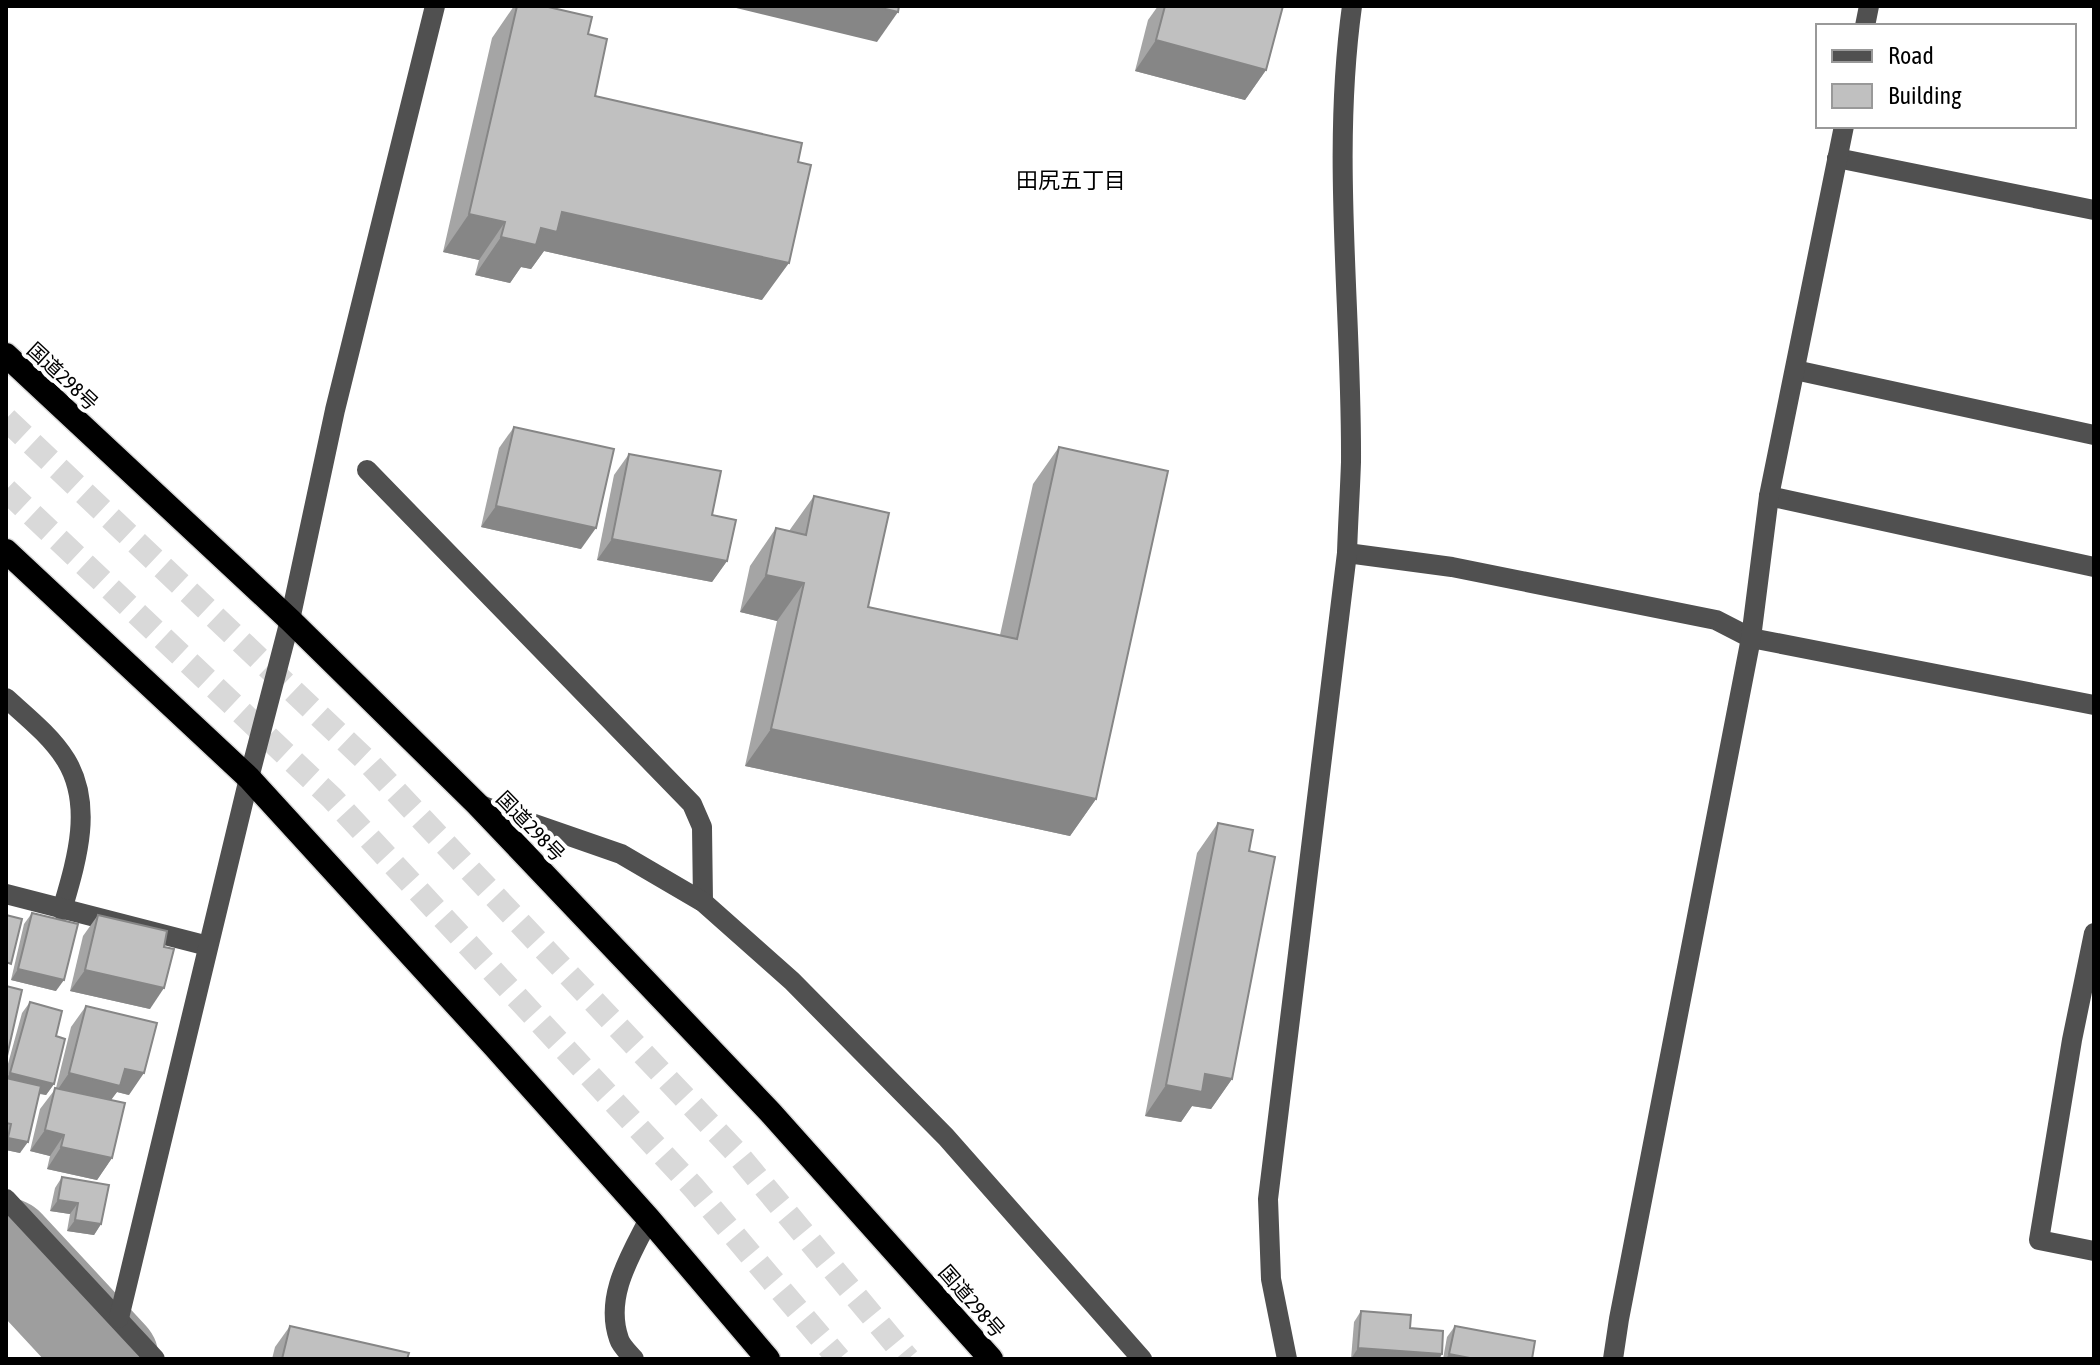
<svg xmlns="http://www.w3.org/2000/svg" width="2100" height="1365" viewBox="0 0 2100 1365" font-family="'Asap Condensed','Noto Sans JP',sans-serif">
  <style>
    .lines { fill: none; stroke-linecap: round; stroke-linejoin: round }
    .river { stroke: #9e9e9e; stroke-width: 98 }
    .highway-tunnel { stroke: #d9d9d9; stroke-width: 24; stroke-dasharray: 24 12; stroke-linecap: butt }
    .highway-casing { stroke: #dbdbdb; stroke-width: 27 }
    .minor { stroke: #505050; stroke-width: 20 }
    .highway { stroke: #000; stroke-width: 24 }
    .wall { fill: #a5a5a5 }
    .shaded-wall { fill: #868686 }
    .building { fill: #c0c0c0; stroke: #868686; stroke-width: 2 }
    .labels { text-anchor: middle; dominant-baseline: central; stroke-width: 8; stroke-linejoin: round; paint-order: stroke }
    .street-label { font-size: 20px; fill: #000; stroke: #fff }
    .neighbourhood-label { font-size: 22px; fill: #000; stroke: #fff }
  </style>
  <rect width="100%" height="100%" fill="#fff"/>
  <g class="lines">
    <!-- river -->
    <polyline class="river" points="6,1247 110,1359"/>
    <!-- highway-tunnel -->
    <g class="highway-tunnel">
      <polyline points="6,419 368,762 734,1150 908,1359"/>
      <polyline points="6,490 332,798 694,1188 839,1359"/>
    </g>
    <defs>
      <g id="highway">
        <polyline points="6,355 290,620 477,804 770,1112 991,1359"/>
        <polyline points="6,551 249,778 495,1047 649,1219 768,1359"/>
      </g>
    </defs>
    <!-- highway casing -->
    <use href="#highway" class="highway-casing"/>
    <!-- minor -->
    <g class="minor">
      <polyline points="1865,26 1869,6"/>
      <polyline points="1837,158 2094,210"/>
      <polyline points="1795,370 2094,435"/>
      <polyline points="367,470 692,804 702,827 703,902"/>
      <polyline points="1769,496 2094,567"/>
      <polyline points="1347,553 1452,567 1716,620 1751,638 2094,705"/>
      <path d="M 6,698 C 27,717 51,736 66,760 C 94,806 76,862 62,910"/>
      <polyline points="477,804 621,854 703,902 792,981 946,1137 1142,1359"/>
      <polyline points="6,894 208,946"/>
      <polyline points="2094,933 2072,1040 2039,1240 2094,1251"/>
      <polyline points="6,1199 155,1359"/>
      <polyline points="119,1318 249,778 290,620 335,410 435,6"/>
      <path d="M 634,1359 C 629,1353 621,1346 619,1339 C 604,1296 631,1255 649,1219"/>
      <path d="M 1287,1359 L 1271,1279 L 1268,1199 L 1347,553 C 1348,522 1350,492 1351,462 C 1352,310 1331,157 1352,6"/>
      <polyline points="1613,1359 1619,1319 1751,638 1769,496 1844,126"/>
    </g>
    <!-- highway -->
    <use href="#highway" class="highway"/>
  </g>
  <!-- wall -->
  <g class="wall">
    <polygon points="514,6 544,6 588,34 595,96 762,300 544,251 531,269 521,267 510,283 475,275 479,260 443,252 492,38"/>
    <polygon points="1158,6 1283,6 1266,70 1245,100 1135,71 1148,20"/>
    <polygon points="514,427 581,549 481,527 499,448"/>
    <polygon points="1059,447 1096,799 1070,836 745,766 777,621 740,612 750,566 776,528 789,531 814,496 868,607 1000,635 1033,484"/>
    <polygon points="629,454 712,515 727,561 712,582 597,560 614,475"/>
    <polygon points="1218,823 1249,851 1232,1079 1211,1109 1192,1106 1181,1122 1145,1116 1197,853"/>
    <polygon points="32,913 56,991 11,980 24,924"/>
    <polygon points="98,915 150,1009 70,991 83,936"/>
    <polygon points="30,1002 56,1036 54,1084 46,1095 39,1094 20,1153 6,1150 6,1071 22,1013"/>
    <polygon points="86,1006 129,1095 117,1092 110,1100 112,1158 97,1180 47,1169 50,1156 30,1151 40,1109 56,1088 71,1027"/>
    <polygon points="62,1177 101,1224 94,1235 67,1231 70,1214 50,1211 55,1188"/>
    <polygon points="1361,1311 1410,1328 1442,1354 1439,1359 1351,1359 1354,1322"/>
    <polygon points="290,1326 407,1359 272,1359 275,1347"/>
    <polygon points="1455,1326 1532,1359 1443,1359 1447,1337"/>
  </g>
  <!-- shaded-wall -->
  <g class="shaded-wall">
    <polygon points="728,6 873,6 898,12 877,42"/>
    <polygon points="1156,40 1266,70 1245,100 1135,71"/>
    <polygon points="562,212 789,263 762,300 544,251 531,269 521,267 510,283 475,275 501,237 541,228"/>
    <polygon points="469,214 505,222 479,260 443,252"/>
    <polygon points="496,506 596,528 581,549 481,527"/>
    <polygon points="612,539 727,561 712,582 597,560"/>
    <polygon points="766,575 804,583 777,621 740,612"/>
    <polygon points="771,729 1096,799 1070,836 745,766"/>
    <polygon points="18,969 64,980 56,991 11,980"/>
    <polygon points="85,970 164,988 150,1009 70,991"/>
    <polygon points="125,1069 144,1073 129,1095 117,1092 106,1107 54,1095 69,1073"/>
    <polygon points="10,1073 54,1084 46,1095 6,1085 6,1079"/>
    <polygon points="1205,1074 1232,1079 1211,1109 1192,1106 1181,1122 1145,1116 1166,1085"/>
    <polygon points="45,1130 64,1135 50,1156 30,1151"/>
    <polygon points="8,1138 28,1142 20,1153 6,1150 6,1140"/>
    <polygon points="61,1147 112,1158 97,1180 47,1169"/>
    <polygon points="58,1200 78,1203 70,1214 50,1211"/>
    <polygon points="75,1220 101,1224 94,1235 67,1231"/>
    <polygon points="1358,1348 1442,1354 1439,1359 1351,1359"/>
    <polygon points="1449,1354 1475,1359 1446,1359"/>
  </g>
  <!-- building -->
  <g class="building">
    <polygon points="517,6 544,6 592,17 588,34 607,39 595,96 802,143 798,162 811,165 789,263 562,212 557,232 541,228 536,245 501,237 505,222 469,214"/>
    <polygon points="873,6 899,6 898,12"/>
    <polygon points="1165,6 1283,6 1266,70 1156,40"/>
    <polygon points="514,427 614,449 596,528 496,506"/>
    <polygon points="1059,447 1168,471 1096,799 771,729 804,583 766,575 776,528 806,535 814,496 889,513 868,607 1017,639"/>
    <polygon points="629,454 721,471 712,515 736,520 727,561 612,539"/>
    <polygon points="1218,823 1253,830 1249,851 1275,857 1232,1079 1205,1074 1202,1092 1166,1085"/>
    <polygon points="32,913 78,924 64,980 18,969"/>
    <polygon points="6,915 22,919 11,964 6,962"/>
    <polygon points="98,915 167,931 164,947 174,949 164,988 85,970"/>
    <polygon points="6,986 22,990 7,1056 6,1056"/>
    <polygon points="30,1002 62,1011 56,1036 65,1039 54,1084 10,1073"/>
    <polygon points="86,1006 157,1023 144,1073 125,1069 120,1086 69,1073"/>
    <polygon points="6,1078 41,1086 28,1142 8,1138 11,1124 6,1123"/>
    <polygon points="55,1088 125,1103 112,1158 61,1147 64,1135 45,1130"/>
    <polygon points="62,1177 109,1185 101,1224 75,1220 78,1203 58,1200"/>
    <polygon points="1361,1311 1411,1315 1410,1328 1443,1331 1442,1354 1358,1348"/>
    <polygon points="290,1326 409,1353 407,1359 282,1359"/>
    <polygon points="1455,1326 1535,1341 1532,1359 1475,1359 1449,1354"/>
  </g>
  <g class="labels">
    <!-- street labels -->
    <g class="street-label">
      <text transform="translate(63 376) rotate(43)">国道298号</text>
      <text transform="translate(531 826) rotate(46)">国道298号</text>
      <text transform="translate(972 1301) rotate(49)">国道298号</text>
    </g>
    <!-- neighbourhood labels -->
    <g class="neighbourhood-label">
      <text x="1071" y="180">田尻五丁目</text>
    </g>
  </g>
  <!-- border -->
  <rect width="2100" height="1365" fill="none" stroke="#000000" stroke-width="16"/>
  <!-- legend -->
  <rect x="1816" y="24" width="260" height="104" fill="#ffffff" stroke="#999999" stroke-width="2"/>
  <rect x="1832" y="50" width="40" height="12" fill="#505050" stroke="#999999" stroke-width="2"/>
  <text x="1888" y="64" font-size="24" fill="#000000">Road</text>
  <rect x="1832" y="84" width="40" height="24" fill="#c0c0c0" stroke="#999999" stroke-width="2"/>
  <text x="1888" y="104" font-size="24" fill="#000000">Building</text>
</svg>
